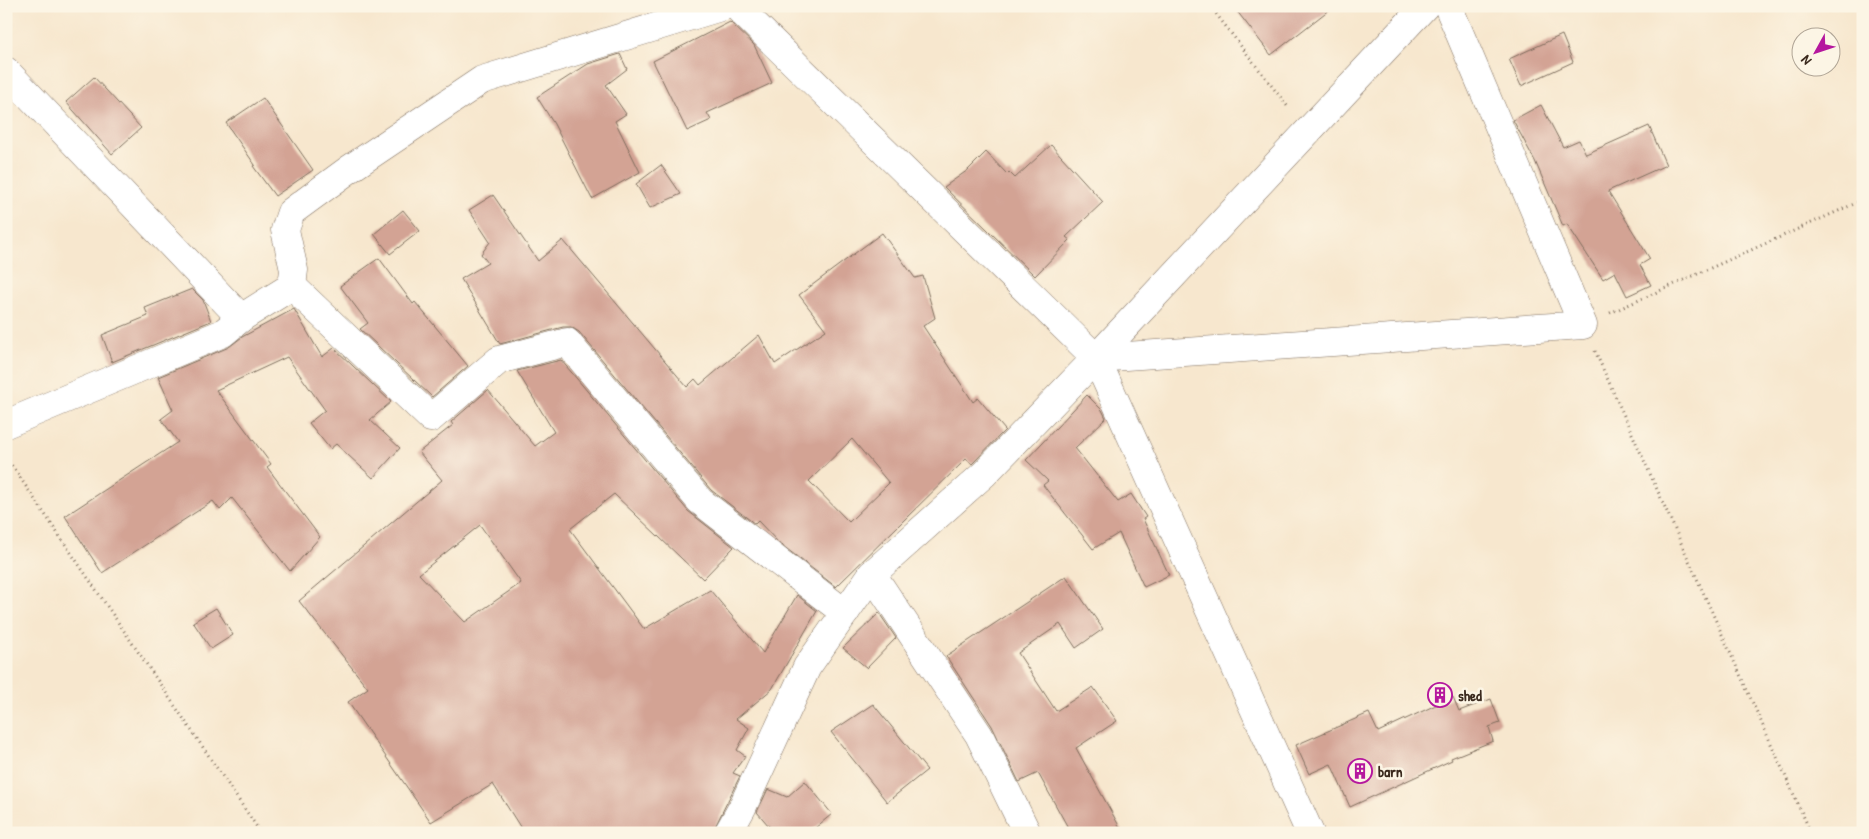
<svg xmlns="http://www.w3.org/2000/svg" width="1869" height="839" viewBox="0 0 1869 839" font-family="'Patrick Hand',sans-serif">
  <style>
    .building { fill: #d3a394; fill-rule: evenodd }
    .lines { fill: none; stroke-linecap: round; stroke-linejoin: round }
    .street-casing { stroke: #7d6c5c; stroke-width: 29 }
    .secondary-casing { stroke: #7d6c5c; stroke-width: 29 }
    .path { stroke: #7d6c5c; stroke-width: 3; stroke-dasharray: 1 4; stroke-linecap: butt }
    .street { stroke: #fff; stroke-width: 28 }
    .secondary { stroke: #fff; stroke-width: 28 }
    .labels { text-anchor: middle; dominant-baseline: central; stroke-width: 5; stroke-linejoin: round; paint-order: stroke }
    .poi-label { font-size: 15px; font-weight: bold; fill: #3b2a1e; stroke: #fcf5e5; text-anchor: start }
  </style>
  <rect width="100%" height="100%" fill="#fcf5e5"/>
  <filter id="ink" filterUnits="userSpaceOnUse"><feTurbulence type="fractalNoise" baseFrequency=".02" numOctaves="2"/><feDisplacementMap in="SourceGraphic" scale="10" xChannelSelector="R" yChannelSelector="G"/><feConvolveMatrix kernelMatrix="1 2 1 2 8 2 1 2 1" color-interpolation-filters="sRGB"/></filter>
  <filter id="wash" filterUnits="userSpaceOnUse"><feTurbulence type="fractalNoise" baseFrequency=".0096" numOctaves="4" result="noise"/><feDisplacementMap in="SourceGraphic" scale="20" xChannelSelector="R" yChannelSelector="G"/><feGaussianBlur stdDeviation="1.12" result="paint"/><feColorMatrix in="noise" values="0 0 0 0 0 0 0 0 0 0 0 0 0 0 0 0 0 1.4 0 .05"/><feComposite in="paint" operator="in"/></filter>
  <g filter="url(#wash)">
    <rect width="100%" height="100%" fill="#f7e7ce"/>
    <g id="blocks">
      <!-- building -->
      <g class="building">
        <polygon points="1233,6 1334,6 1271,55"/>
        <polygon points="730,22 754,45 772,83 707,113 711,120 687,131 653,61"/>
        <polygon points="1562,35 1573,62 1521,86 1509,59"/>
        <polygon points="620,54 627,69 606,85 626,114 615,121 640,172 592,199 554,124 537,97 588,64"/>
        <polygon points="94,77 141,128 112,154 66,102"/>
        <polygon points="263,98 313,170 275,196 253,166 255,165 226,123"/>
        <polygon points="1541,105 1563,147 1579,140 1586,154 1649,126 1666,165 1608,191 1650,259 1640,265 1651,285 1627,296 1615,272 1603,279 1567,224 1563,226 1535,161 1513,120"/>
        <polygon points="1051,145 1103,202 1066,237 1070,240 1035,276 944,187 968,170 986,152 1007,174 1009,172 1015,178"/>
        <polygon points="661,165 681,194 650,208 636,184"/>
        <path d="M 493,195 L 538,261 L 563,240 L 687,387 L 695,379 L 700,385 L 759,335 L 775,364 L 826,330 L 799,295 L 882,233 L 915,278 L 923,276 L 935,318 L 923,326 L 973,402 L 978,398 L 1005,430 L 972,464 L 966,459 L 836,587 L 778,542 L 758,521 L 755,524 L 711,490 L 579,332 L 571,327 L 563,327 L 500,344 L 461,279 L 488,263 L 481,254 L 490,242 L 469,210 ZM 852,439 L 889,483 L 849,522 L 809,481 Z"/>
        <polygon points="403,210 420,231 390,254 374,234"/>
        <polygon points="379,258 413,304 415,302 468,366 432,397 360,329 368,323 340,286"/>
        <polygon points="192,289 203,300 211,321 112,362 102,335 148,316 145,308"/>
        <polygon points="294,309 322,357 334,348 391,402 370,420 400,448 373,478 336,444 330,449 309,423 325,410 287,357 216,390 271,464 267,467 320,537 290,571 232,498 220,510 213,501 102,573 65,516 178,442 161,419 173,410 158,377 229,347 242,337"/>
        <path d="M 561,360 L 688,511 L 734,547 L 703,579 L 614,494 L 570,529 L 644,629 L 710,590 L 763,653 L 797,595 L 817,611 L 772,689 L 736,719 L 749,728 L 737,750 L 745,756 L 733,773 L 740,776 L 712,833 L 524,833 L 493,784 L 431,822 L 348,702 L 368,688 L 299,601 L 442,480 L 419,452 L 453,425 L 451,422 L 488,390 L 535,446 L 554,432 L 517,371 ZM 480,525 L 521,583 L 465,622 L 419,574 Z"/>
        <polygon points="1087,395 1102,410 1106,418 1075,448 1118,502 1131,494 1146,517 1143,519 1169,575 1144,587 1119,533 1093,549 1043,485 1048,481 1026,460"/>
        <polygon points="1066,576 1103,629 1076,648 1060,624 1018,653 1056,711 1093,687 1117,721 1076,748 1123,833 1071,833 1038,773 1019,782 992,726 946,656"/>
        <polygon points="216,608 233,635 211,649 193,622"/>
        <polygon points="879,613 896,638 867,668 843,648"/>
        <polygon points="1453,697 1459,711 1491,699 1500,723 1489,727 1493,741 1451,758 1452,760 1350,807 1331,764 1309,774 1296,745 1369,713 1378,732"/>
        <polygon points="873,704 927,770 887,802 831,732"/>
        <polygon points="805,781 832,814 809,833 775,833 757,812 768,789 787,797"/>
      </g>
    </g>
  </g>
  <g filter="url(#ink)">
    <use href="#blocks" fill-opacity="0" stroke="#7d6c5c" stroke-width="1"/>
    <g class="lines">
      <defs>
        <g id="street">
          <polyline points="736,6 1096,358"/>
          <polyline points="6,71 241,318"/>
          <polyline points="292,286 431,418 499,360 567,342 700,501 845,613"/>
          <polyline points="6,424 223,333 241,318 292,286 294,270 285,230 291,212 351,168 482,80 724,6"/>
          <polyline points="872,574 979,735 1027,833"/>
          <polyline points="728,833 742,808 807,667 872,574 984,474 1096,358 1583,325 1448,6"/>
        </g>
        <polyline id="secondary" points="1310,833 1096,358 1425,6"/>
      </defs>
      <!-- street casing -->
      <use href="#street" class="street-casing"/>
      <!-- secondary casing -->
      <use href="#secondary" class="secondary-casing"/>
      <!-- path -->
      <g class="path">
        <polyline points="1210,6 1288,107"/>
        <polyline points="1610,313 1863,200"/>
        <polyline points="1595,351 1811,833"/>
        <polyline points="6,457 261,833"/>
      </g>
      <!-- street -->
      <use href="#street" class="street"/>
      <!-- secondary -->
      <use href="#secondary" class="secondary"/>
    </g>
  </g>
  <!-- icons -->
  <defs>
    <symbol id="building-ring" viewBox="-11 -11 22 22"><circle r="9.5" fill="#fcf5e5" stroke="#b5179e" stroke-width="1.5"/><path d="M-4-6H4V6H1V3H-1V6H-4ZM-2.5-4.3h1.7v1.8h-1.7ZM.8-4.3h1.7v1.8H.8ZM-2.5-1h1.7V.8h-1.7ZM.8-1h1.7V.8H.8Z" fill="#b5179e"/></symbol>
  </defs>
  <g fill-rule="evenodd">
    <use href="#building-ring" x="1426" y="681" width="28" height="28"/>
    <use href="#building-ring" x="1346" y="757" width="28" height="28"/>
  </g>
  <g class="labels">
    <!-- poi labels -->
    <g class="poi-label">
      <text x="1458" y="695">shed</text>
      <text x="1378" y="771">barn</text>
    </g>
  </g>
  <!-- margin -->
  <rect width="1869" height="839" fill="none" stroke="#fcf5e5" stroke-width="25"/>
  <!-- north arrow -->
  <g transform="translate(1816 52) rotate(230)"><circle r="24" fill="#fcf5e5" stroke="#afa495"/>
  <path d="M0-4L9 19L0 12L-9 19Z" fill="#b5179e"/>
  <text y="-8" font-size="14" font-weight="bold" text-anchor="middle" fill="#3b2a1e">N</text>
  </g>
</svg>
